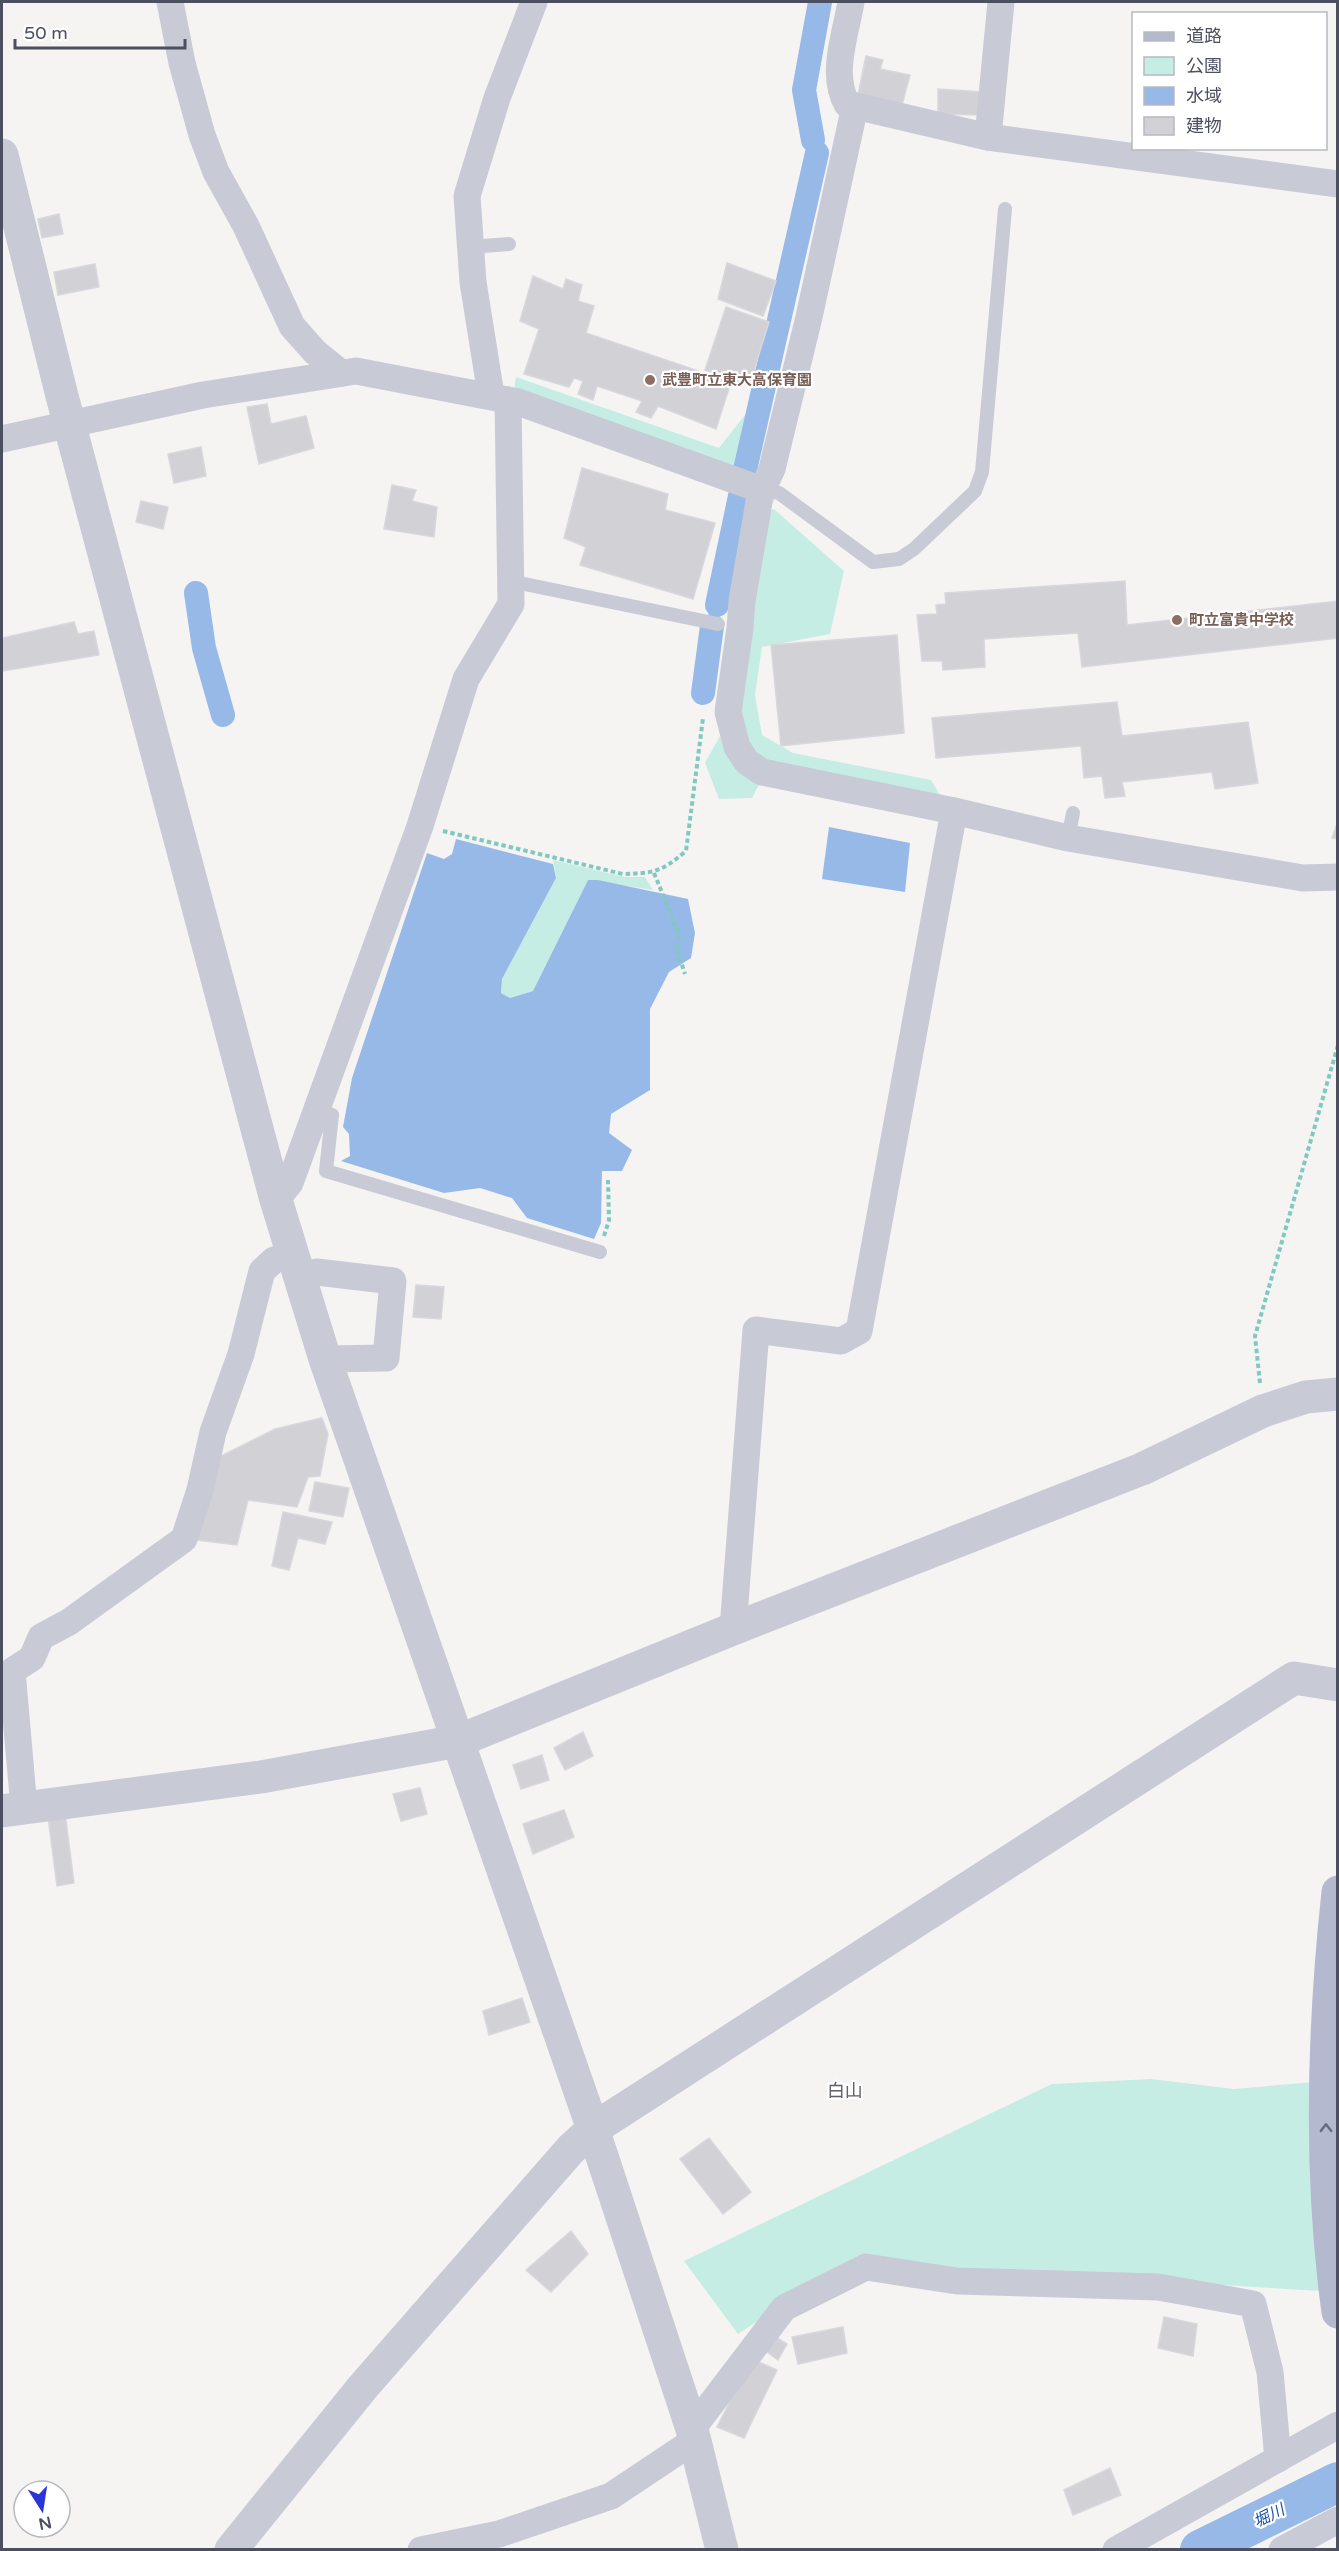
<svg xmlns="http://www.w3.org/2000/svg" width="1339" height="2551" viewBox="0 0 1339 2551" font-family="'Varela Round','Noto Sans JP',sans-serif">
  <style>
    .green { fill: #c6ede4 }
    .water { fill: #97b9e7 }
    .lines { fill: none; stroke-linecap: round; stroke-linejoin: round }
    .canal { stroke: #97b9e7; stroke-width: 24 }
    .river { stroke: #97b9e7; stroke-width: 40 }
    .building { fill: #d1d1d6; stroke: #d8d7dd; stroke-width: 1.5 }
    .path { stroke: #80c9c0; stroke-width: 4; stroke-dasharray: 4.5 3; stroke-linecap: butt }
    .service { stroke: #c8cad6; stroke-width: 14 }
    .minor { stroke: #c8cad6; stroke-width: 27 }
    .tertiary { stroke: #c8cad6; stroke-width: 33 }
    .primary { stroke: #b5b9cf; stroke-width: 33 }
    .oneway { stroke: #666a7b }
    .education-dot { fill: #8d6e63; stroke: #fff; stroke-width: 2 }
    .labels { text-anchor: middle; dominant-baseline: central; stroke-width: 4.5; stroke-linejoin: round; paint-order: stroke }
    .education-label { font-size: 15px; font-weight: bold; fill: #785e54; stroke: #fff; text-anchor: start }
    .water-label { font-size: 16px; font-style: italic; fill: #1854a6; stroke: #fff }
    .quarter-label { font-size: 18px; fill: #606067; stroke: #fff }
  </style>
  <rect width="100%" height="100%" fill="#f5f4f3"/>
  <!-- green -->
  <g class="green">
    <polygon points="516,377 719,448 752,406 736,472 514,390"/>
    <polygon points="774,509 844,571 830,634 762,647 755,695 762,735 793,753 931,780 943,800 761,761 744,741 737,690 765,512"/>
    <polygon points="720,736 734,765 760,783 752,798 719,799 705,763"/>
    <polygon points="553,860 625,877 645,877 653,890 588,880 533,991 510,998 501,993 502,979 556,878"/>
    <polygon points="1151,2079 1234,2089 1314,2082 1337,2292 846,2262 738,2334 684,2261 1052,2084"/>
  </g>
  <!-- water -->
  <g class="water">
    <polygon points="829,827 910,843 905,892 822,879"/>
    <polygon points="456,839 553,864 556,878 502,979 501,993 510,998 533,991 588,880 598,880 688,899 695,933 691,958 669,972 650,1009 650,1090 611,1114 609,1133 632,1150 622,1171 602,1171 601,1223 594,1239 527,1218 512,1198 480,1188 444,1193 341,1161 350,1156 349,1134 343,1127 352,1078 427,853 444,859 452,854"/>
  </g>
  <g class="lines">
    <!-- canal -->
    <g class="canal">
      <polyline points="813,140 804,90 820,2"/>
      <polyline points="745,470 817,153"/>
      <polyline points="196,593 204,648 223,715"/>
      <polyline points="717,605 740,496"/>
      <polyline points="703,693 712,626"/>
    </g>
    <!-- river -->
    <polyline class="river" points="1200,2550 1338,2482"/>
  </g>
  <!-- building -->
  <g class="building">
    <polygon points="866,56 883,60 880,69 910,75 902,105 858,95"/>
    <polygon points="938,89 983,92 980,115 938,114"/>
    <polygon points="59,214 63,234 42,238 38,219"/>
    <polygon points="727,263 776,281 763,316 718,299"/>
    <polygon points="95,264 99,287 58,295 54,272"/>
    <polygon points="533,276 563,289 566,279 582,285 578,301 594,306 586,333 731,382 716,429 658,406 651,418 636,412 642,401 597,386 593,400 578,394 583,381 574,378 569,387 524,374 539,329 520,321"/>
    <polygon points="726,307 769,322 749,386 705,370"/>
    <polygon points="267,404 271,424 306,416 314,448 259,464 247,407"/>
    <polygon points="201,447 206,476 174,483 168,454"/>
    <polygon points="582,468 668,494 665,510 715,523 693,599 580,565 586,547 564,538"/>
    <polygon points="392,485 416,490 412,501 437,507 434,537 384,529"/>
    <polygon points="141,501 168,507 163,529 136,522"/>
    <polygon points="1125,581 1127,625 1338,601 1338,638 1082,667 1078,633 984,639 985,667 943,670 942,661 922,661 917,615 937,614 936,605 946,604 945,593"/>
    <polygon points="74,622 78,634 94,631 99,655 2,671 2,638"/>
    <polygon points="897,635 904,733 781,746 771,645"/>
    <polygon points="1117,702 1122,736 1248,722 1258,783 1215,789 1212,772 1122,782 1125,796 1105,798 1102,776 1084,778 1081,746 936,758 932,718"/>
    <polygon points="1338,821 1338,839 1332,838"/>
    <polygon points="416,1285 444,1287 441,1319 413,1317"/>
    <polygon points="322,1418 328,1434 320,1476 308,1477 297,1507 248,1500 237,1545 197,1540 213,1460 275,1429"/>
    <polygon points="315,1482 349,1488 343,1517 309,1511"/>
    <polygon points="283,1512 332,1522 325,1544 298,1538 289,1570 272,1566"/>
    <polygon points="583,1732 593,1756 565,1770 554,1748"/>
    <polygon points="542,1755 549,1780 521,1789 513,1765"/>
    <polygon points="420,1788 427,1814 401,1821 393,1794"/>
    <polygon points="564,1810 574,1837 533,1854 523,1824"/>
    <polygon points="65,1813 74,1883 57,1886 48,1817"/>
    <polygon points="522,1998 530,2022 489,2035 483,2011"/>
    <polygon points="709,2138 751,2192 723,2214 680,2159"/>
    <polygon points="571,2231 588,2254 551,2292 526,2270"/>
    <polygon points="1164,2317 1197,2324 1193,2356 1158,2348"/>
    <polygon points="843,2327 847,2353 798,2364 792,2337"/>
    <polygon points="771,2334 787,2344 778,2360 763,2349"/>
    <polygon points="752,2359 777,2370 744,2438 717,2427"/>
    <polygon points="1110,2468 1121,2495 1073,2515 1064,2490"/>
  </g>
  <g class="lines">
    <!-- path -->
    <g class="path">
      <path d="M 443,831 L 623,874 C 655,873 661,872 686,851 L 703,718"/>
      <polyline points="654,873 679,934 677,950 685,974"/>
      <polyline points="604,1236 609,1220 608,1180"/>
      <polyline points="1260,1383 1255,1336 1338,1045"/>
    </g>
    <!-- service -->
    <g class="service">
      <polyline points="470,247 509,244"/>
      <polyline points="762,490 779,493 873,562 899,559 914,549 975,491 982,472 1005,209"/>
      <polyline points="510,581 718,624"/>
      <polyline points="1068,838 1073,813"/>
      <polyline points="317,1109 332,1115 326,1171 600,1252"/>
    </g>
    <!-- minor -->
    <g class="minor">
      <polyline points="170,2 182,63 202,135 216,172 246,226 292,326 315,352 341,373"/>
      <path d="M 851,2 C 846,33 830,74 847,104 L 988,137 L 1338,184"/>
      <polyline points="855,106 809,317 772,469 762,490 759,502 742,601 740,628 728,712 737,747 747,762 762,772 954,811 1068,838 1303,878 1338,877"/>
      <polyline points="988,137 1001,2"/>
      <polyline points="491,395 473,282 467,196 497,98 534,2"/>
      <polyline points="2,439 203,395 356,371 518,402 762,490"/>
      <polyline points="276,1200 290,1183 420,826 466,679 511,604 508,400"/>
      <polyline points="300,1277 317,1272 393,1281 386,1358 325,1359"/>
      <polyline points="733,1629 756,1330 841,1341 859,1331 954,811"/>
      <polyline points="24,1808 12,1671 32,1658 41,1637 69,1622 184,1539 200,1490 213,1432 241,1354 262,1271 274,1260 293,1255"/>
      <polyline points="692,2429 784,2308 866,2267 957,2281 1158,2287 1253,2304 1270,2372 1278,2459"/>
      <polyline points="421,2550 499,2534 611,2496 695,2440"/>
      <polyline points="1116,2550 1338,2425"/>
      <polyline points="1282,2550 1338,2520"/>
    </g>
    <!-- tertiary -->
    <g class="tertiary">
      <polyline points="2,155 62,396 276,1200 325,1359 593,2129 692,2429 722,2550"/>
      <polyline points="2,1811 261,1777 458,1741 733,1629 1142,1469 1263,1411 1306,1397 1338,1394"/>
      <polyline points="231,2550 362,2388 571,2149 593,2129 1294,1678 1338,1685"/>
    </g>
    <!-- primary -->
    <path class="primary" d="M 1338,1892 C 1323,2031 1319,2174 1338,2312"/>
  </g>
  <!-- one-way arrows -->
  <defs><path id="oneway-chevron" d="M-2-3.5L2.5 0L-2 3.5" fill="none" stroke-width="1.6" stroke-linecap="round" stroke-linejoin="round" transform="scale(1.5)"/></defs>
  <use class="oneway" href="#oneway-chevron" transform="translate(1326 2128) rotate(-91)"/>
  <!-- markers -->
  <g class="education-dot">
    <circle cx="650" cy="380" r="6"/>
    <circle cx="1177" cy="620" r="6"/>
  </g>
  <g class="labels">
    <!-- education labels -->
    <g class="education-label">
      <text x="662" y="380">武豊町立東大高保育園</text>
      <text x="1189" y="620">町立富貴中学校</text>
    </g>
    <!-- water labels -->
    <g class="water-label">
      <text transform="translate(1269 2516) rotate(-26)">堀川</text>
    </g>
    <!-- quarter labels -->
    <g class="quarter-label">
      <text x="845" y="2091">白山</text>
    </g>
  </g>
  <!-- border -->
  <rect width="1339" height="2551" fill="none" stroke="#4c4f5f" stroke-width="6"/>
  <!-- legend -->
  <rect x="1132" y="12" width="195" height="138" fill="#ffffff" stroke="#b7b9bf" stroke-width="1.5"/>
  <rect x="1144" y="32" width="30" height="9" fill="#b5b9cf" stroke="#b7b9bf" stroke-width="1.5"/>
  <text x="1186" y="42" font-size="18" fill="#4c4f5f">道路</text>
  <rect x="1144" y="57" width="30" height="18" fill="#c6ede4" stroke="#b7b9bf" stroke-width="1.5"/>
  <text x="1186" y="72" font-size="18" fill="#4c4f5f">公園</text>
  <rect x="1144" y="87" width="30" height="18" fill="#97b9e7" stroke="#b7b9bf" stroke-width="1.5"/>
  <text x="1186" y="102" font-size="18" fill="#4c4f5f">水域</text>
  <rect x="1144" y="117" width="30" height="18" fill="#d1d1d6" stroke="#b7b9bf" stroke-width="1.5"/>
  <text x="1186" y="132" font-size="18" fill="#4c4f5f">建物</text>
  <!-- north arrow -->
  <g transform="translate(42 2509) rotate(168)"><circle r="28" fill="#ffffff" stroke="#b7b9bf" stroke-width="1.5"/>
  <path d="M0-4.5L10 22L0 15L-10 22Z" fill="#2a35d8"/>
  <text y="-9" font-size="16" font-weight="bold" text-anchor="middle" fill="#4c4f5f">N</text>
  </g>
  <!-- scale -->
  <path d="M15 39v9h170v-9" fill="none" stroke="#4c4f5f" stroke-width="3"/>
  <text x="24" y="39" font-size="18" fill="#4c4f5f" stroke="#ffffff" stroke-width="4.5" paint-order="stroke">50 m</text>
</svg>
